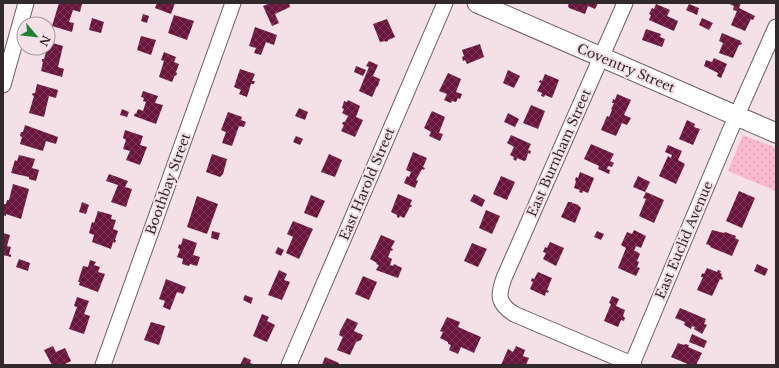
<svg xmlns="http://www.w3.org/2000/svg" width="779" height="368" viewBox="0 0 779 368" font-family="'Libre Baskerville',serif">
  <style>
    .grass { fill: url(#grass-dots) }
    .building { fill: url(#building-cross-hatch) }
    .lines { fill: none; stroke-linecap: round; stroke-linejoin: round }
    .minor-casing { stroke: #6d5d62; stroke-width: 17 }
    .tertiary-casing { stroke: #6d5d62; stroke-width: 21 }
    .minor { stroke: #fff; stroke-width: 15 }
    .tertiary { stroke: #fff; stroke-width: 19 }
    .labels { text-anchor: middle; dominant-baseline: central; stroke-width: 4; stroke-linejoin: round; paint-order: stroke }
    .street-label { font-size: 13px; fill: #31292b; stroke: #f4e1e7 }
  </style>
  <defs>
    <pattern id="grass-dots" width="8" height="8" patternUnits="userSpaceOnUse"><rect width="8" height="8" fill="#f9b9ce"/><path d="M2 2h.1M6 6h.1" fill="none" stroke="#d69fb1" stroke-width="1.8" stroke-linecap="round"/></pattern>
    <pattern id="building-cross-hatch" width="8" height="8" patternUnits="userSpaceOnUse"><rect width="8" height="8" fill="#69153c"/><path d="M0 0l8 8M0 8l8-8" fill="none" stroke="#7b3756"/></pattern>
  </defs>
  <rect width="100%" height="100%" fill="#f4e1e7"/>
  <!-- grass -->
  <polygon class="grass" points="743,135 776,148 776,191 728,171"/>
  <!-- building -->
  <g class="building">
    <polygon points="59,3 82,4 80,12 73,10 69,22 74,23 72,32 52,26"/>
    <polygon points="157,3 175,3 171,14 155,8"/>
    <polygon points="268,3 289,3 290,7 275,14 279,23 272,26 263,6 268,4"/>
    <polygon points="569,3 598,3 595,9 588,6 585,14 569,8 568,6"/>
    <polygon points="727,3 741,3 739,8 755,16 753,20 751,19 745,31 731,25 737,11 733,10 734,6"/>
    <polygon points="656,4 670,10 667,16 678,21 674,31 649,20 651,15 649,14 652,8 654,9"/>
    <polygon points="689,4 699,8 697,15 686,10"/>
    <polygon points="143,14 149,16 147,23 141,21"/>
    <polygon points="174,15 194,21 187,40 168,33"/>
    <polygon points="92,18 104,22 101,33 89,30"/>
    <polygon points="702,18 713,23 709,30 699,25"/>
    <polygon points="387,19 395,37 388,40 388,41 385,42 385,41 380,42 373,24"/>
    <polygon points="255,27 277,35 274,45 266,42 261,55 254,53 256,48 249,46"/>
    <polygon points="646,29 661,34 660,37 665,39 662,47 642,40"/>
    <polygon points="722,33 741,41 740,42 742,43 741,45 739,45 733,58 719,53 723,43 719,41"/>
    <polygon points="141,36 156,40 151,55 137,50"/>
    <polygon points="49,42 63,46 58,67 64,69 62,77 41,71 43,62 42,62 42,59 44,59"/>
    <polygon points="480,44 484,57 467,64 465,60 463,61 462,57 464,56 462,50"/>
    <polygon points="164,52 176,57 174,62 179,64 176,72 177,73 176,76 175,75 172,82 159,77 164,61 161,60"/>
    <polygon points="714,58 727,64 721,78 717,76 718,73 704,66 706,60 712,62"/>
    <polygon points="369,61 378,65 373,76 380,79 378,86 377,86 372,97 359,91 369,67 366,66"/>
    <polygon points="356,66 366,70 363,76 354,72"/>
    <polygon points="240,69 255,74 252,81 255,81 254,84 251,84 247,97 239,94 241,90 234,87"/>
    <polygon points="508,70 520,76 514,88 503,83"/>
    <polygon points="448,73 461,79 456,92 462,94 460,99 458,98 456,102 452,101 451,103 444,100 447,94 439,91"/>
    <polygon points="545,74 559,80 552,98 545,95 544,97 541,96 542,93 537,91 541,83 539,82 540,80 542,81"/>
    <polygon points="37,84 58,90 56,98 49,96 44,117 29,113 34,96 32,95 33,93 35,93"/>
    <polygon points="143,91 158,96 155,103 163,105 156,124 134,116 135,113 136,114 138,109 143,111 146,102 143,101 144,98 141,97"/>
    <polygon points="617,94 631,100 624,115 631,118 627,125 622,123 616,136 601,130 607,116 609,117 612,110 611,109 614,103 612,103 613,99 615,100"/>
    <polygon points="348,100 360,106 356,117 363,120 355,137 341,131 344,125 342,124 343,122 345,122 348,116 342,113 344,109 342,108 344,101 347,102"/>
    <polygon points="531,105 545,111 538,129 523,123"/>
    <polygon points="299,108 308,112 305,120 295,116"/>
    <polygon points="122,109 129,112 127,117 120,115"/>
    <polygon points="432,111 445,117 439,133 443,134 440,141 429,136 431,132 424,128"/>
    <polygon points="228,112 242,117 241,120 246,122 244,127 239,126 232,146 222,143 226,132 221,130"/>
    <polygon points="508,113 519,119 515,127 504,122"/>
    <polygon points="687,120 695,124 694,127 700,129 693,145 679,139"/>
    <polygon points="25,125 58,137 56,144 46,141 43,151 20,144 22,137 20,136 21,132 23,132"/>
    <polygon points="125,130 143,136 140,145 147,147 140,165 126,160 130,151 123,149 126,140 123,138"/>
    <polygon points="511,135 531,144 528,150 531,151 530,154 528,153 526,160 524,161 517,158 516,161 513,159 514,157 510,155 514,147 507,143"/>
    <polygon points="296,136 303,139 300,145 293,142"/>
    <polygon points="591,144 614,154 610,161 614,163 612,167 608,166 607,169 610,170 609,174 598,169 599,166 584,159"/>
    <polygon points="668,145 682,151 678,160 685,164 676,184 659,176 668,156 671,158 672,155 665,152"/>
    <polygon points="413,152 427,158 423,167 425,168 424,170 422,169 416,180 418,181 415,188 404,183 407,176 409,177 411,172 406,170"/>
    <polygon points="212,154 227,159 223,174 220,177 206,172"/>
    <polygon points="329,154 342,160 335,177 321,172"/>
    <polygon points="19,155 35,159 32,168 39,170 36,181 29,179 29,177 11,173 15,160 17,161"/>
    <polygon points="580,172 594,178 588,193 583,191 582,193 579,192 580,190 574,188 576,181 575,180 576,177 578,178"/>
    <polygon points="109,174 128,181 125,187 132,189 126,207 111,202 118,185 106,181"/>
    <polygon points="501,176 515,182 507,200 493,194"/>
    <polygon points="638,176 650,182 645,192 633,187"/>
    <polygon points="13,184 29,189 21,219 6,214 6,216 3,215 3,204 6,204 7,200 9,200"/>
    <polygon points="739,191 755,198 742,228 726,221"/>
    <polygon points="646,192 664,200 654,223 639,216 646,199 643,198"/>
    <polygon points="398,194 412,200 410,205 412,205 411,207 410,207 404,218 400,216 399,218 397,217 397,215 391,212"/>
    <polygon points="474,194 485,200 482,207 470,201"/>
    <polygon points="311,195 325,201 317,218 304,213"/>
    <polygon points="197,196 218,204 207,234 187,227"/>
    <polygon points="82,202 89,205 86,214 79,212"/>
    <polygon points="568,202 572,202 572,203 576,204 577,205 577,204 581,208 575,223 561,217"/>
    <polygon points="486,210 500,216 492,234 479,228"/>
    <polygon points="98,211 112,215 111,219 116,220 113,229 118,231 115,240 116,240 115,243 113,242 111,249 92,242 94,235 89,233 92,222 94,223"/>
    <polygon points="293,221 313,229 299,259 286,253 293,237 287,234"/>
    <polygon points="634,230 646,236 641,248 636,246 634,251 636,251 640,254 637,261 639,262 637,267 640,268 636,276 618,268 626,248 621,245 627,232 632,234"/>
    <polygon points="712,230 724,233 725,232 736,236 735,238 739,240 732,256 710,247 711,246 706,244"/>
    <polygon points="212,231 220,233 218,240 211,238"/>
    <polygon points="597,231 604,234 601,240 594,237"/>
    <polygon points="3,233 10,235 7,246 11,247 9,254 11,255 11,257 3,255"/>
    <polygon points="381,235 395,241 391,248 393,249 392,251 391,250 388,257 392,259 390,265 393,266 394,264 402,268 398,278 376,270 379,265 376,264 377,263 370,259"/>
    <polygon points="183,238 197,243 193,255 200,257 197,266 190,264 189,266 182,264 183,259 177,257 180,249 178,248 179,244 181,245"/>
    <polygon points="550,242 564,248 556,266 543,259 546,253 543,252 545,247 547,248"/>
    <polygon points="472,243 487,249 478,267 464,261"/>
    <polygon points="278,247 284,250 281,256 275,253"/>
    <polygon points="19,259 30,263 28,271 16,267"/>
    <polygon points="90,260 96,262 94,265 100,267 98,272 105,274 98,292 79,285 80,282 78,282 83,266 88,267"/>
    <polygon points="757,264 768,269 765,276 754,271"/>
    <polygon points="707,268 717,272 718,270 721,271 720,273 722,274 721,276 723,278 722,280 720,279 712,296 697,290 703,277 701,277 702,273 704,274"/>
    <polygon points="279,270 287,274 284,280 290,282 282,300 268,295"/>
    <polygon points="538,272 552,278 547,290 549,291 548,293 546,292 545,296 530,289 533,282 531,281 532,278 534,279"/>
    <polygon points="363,276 377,282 369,300 355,294"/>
    <polygon points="166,279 186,287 183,294 177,292 170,310 163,307 165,301 159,299"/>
    <polygon points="245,295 253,298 251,304 243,300"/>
    <polygon points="612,296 619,299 616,306 625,310 623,316 625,318 624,321 621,320 618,327 604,321 611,304 609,303"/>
    <polygon points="77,297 89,301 84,314 90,316 84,334 69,329 77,307 74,306"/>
    <polygon points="680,308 706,319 704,324 707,325 702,334 694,329 695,327 692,326 691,329 684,325 685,322 675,318"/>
    <polygon points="262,314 269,317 267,321 275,325 267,342 253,336"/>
    <polygon points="447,317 460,322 458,327 481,337 474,353 461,347 458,354 449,350 451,345 448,344 448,342 440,338 443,332 440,331"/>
    <polygon points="347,318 358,323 354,331 363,335 361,340 356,342 350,355 337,350 343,337 339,335 340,333 339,333"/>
    <polygon points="151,322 165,326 159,345 144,340"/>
    <polygon points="692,334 707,341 704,348 689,342"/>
    <polygon points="678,343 684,345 685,344 689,345 688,347 702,353 696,365 690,365 671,357"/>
    <polygon points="53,346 56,352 65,348 71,361 63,365 52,365 44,350"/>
    <polygon points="516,346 525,350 523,356 529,358 526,365 501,365 508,349 513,352"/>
    <polygon points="244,357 251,360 250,363 256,365 240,365"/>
    <polygon points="325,357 339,363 338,365 322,365"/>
  </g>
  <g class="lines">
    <defs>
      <g id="minor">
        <path d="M 625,3 L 504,278 C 498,295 497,303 514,314 L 634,365"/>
        <polyline points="3,85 26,3"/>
        <polyline points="632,364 729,133 776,27"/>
        <polyline points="103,365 233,3"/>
        <polyline points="289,365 445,3"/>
      </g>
      <polyline id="tertiary" points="477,3 776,133"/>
    </defs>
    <!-- minor casing -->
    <use href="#minor" class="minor-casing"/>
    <!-- tertiary casing -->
    <use href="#tertiary" class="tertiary-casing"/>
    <!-- minor -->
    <use href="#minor" class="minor"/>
    <!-- tertiary -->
    <use href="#tertiary" class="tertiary"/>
  </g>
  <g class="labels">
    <!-- street labels -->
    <g class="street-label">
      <text transform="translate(626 68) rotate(23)">Coventry Street</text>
      <text transform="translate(559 153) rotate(-66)">East Burnham Street</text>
      <text transform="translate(168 184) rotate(-70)">Boothbay Street</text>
      <text transform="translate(367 184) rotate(-67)">East Harold Street</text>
      <text transform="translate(684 240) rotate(-67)">East Euclid Avenue</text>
    </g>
  </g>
  <!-- border -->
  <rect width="779" height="368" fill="none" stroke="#31292b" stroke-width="8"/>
  <!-- north arrow -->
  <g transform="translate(36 36) rotate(118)"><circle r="19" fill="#f4e1e7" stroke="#a6979c"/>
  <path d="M0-3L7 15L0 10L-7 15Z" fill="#1c8134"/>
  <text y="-6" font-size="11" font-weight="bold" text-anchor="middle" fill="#31292b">N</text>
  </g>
</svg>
